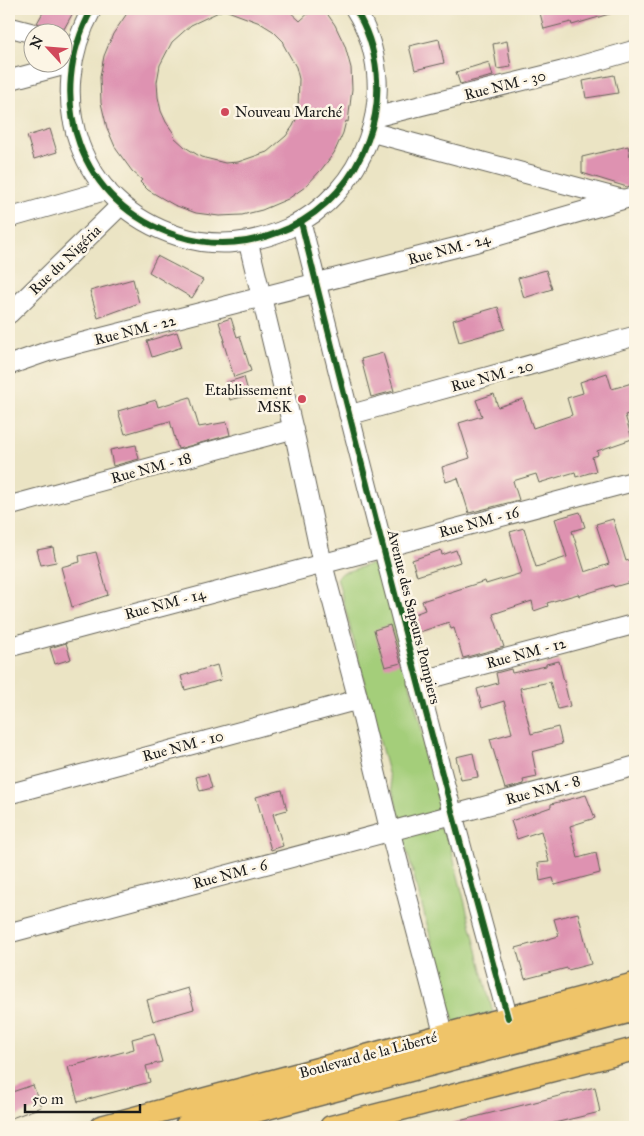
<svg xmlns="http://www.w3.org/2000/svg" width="644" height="1136" viewBox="0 0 644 1136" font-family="'IM FELL Great Primer',serif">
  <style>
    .green { fill: #a4ce7a; stroke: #60754b }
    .building { fill: #de92b1 }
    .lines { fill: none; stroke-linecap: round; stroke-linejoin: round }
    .minor-casing { stroke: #646257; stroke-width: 21 }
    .major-casing { stroke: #646257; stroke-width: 25 }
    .highway-casing { stroke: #646257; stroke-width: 29 }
    .minor { stroke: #fff; stroke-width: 19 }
    .major { stroke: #efc469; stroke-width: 22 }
    .highway { stroke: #efc469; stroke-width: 26 }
    .cycleway-casing { stroke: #fcf5e5; stroke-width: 9 }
    .cycleway { stroke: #1b5e20; stroke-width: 6 }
    .poi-dot { fill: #d1495b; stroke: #fcf5e5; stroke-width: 2 }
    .labels { text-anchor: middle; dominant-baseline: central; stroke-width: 5; stroke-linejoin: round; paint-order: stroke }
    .street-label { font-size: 15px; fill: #1c1c1c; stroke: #fcf5e5 }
    .poi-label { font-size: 15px; fill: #1c1c1c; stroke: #fcf5e5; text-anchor: start }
  </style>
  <rect width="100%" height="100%" fill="#fcf5e5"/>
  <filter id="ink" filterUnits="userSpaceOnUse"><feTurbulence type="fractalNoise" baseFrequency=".02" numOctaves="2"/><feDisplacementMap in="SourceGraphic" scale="10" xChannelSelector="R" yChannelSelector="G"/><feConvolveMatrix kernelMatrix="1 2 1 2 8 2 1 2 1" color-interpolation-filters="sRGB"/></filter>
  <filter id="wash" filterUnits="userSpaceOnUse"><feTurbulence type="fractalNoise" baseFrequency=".0096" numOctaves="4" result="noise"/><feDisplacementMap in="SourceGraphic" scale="20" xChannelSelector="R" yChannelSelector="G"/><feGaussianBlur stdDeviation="1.12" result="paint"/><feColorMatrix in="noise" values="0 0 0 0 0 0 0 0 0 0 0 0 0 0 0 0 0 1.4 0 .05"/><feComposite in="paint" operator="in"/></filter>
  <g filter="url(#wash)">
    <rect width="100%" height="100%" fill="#ebe4c4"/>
    <!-- green -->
    <g class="green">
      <polygon points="371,564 380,569 442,808 409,823 400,819 337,577 342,573"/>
      <polygon points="429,828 446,829 493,1013 454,1023 404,840 411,833"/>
    </g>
    <g id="blocks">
      <!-- building -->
      <g class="building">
        <polygon points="45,9 75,9 64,29 37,23"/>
        <polygon points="130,9 225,9 191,25 172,42 160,65 157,82 158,97 161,111 166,122 175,135 174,137 185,147 201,157 225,163 238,162 267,152 286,136 293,126 301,109 298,108 299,79 296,67 283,44 284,42 273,31 260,23 225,10 226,9 287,9 300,21 313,9 324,9 335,25 345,46 351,68 352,89 348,122 346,121 343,133 334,153 321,170 305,187 288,199 262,210 242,215 219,216 196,213 174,205 148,190 140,182 142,180 132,171 116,149 107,128 101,103 100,77 104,56 113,34"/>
        <polygon points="539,9 616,9 616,12 572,25 571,22 544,29"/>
        <polygon points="439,39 444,63 415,70 409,46"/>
        <polygon points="507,41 511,67 497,69 493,44"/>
        <polygon points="489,62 493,76 460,84 456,72"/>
        <polygon points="614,75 618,93 586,98 583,81"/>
        <polygon points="50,129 57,152 34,159 27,136"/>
        <polygon points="628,146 635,185 627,187 582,173 582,157"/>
        <polygon points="157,256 203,280 192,298 149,272"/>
        <polygon points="546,270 552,289 524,298 518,278"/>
        <polygon points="133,279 139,303 98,318 90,291"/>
        <polygon points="498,307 505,329 459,342 453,320"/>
        <polygon points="231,318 237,337 240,336 251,371 234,377 223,341 225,341 219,322"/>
        <polygon points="177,332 182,347 152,357 147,341"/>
        <polygon points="383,353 394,391 371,397 361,359"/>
        <polygon points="607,373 612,389 635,382 635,412 625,415 632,439 597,451 598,455 592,457 596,471 576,477 575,472 539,483 536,474 513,481 519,500 469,513 458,478 446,482 442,467 470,458 459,423 482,416 476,400 494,394 498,407 523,399 533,428 572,415 567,398 583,393 580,382"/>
        <polygon points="244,377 249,395 230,400 225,383"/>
        <polygon points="190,397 199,427 227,422 230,435 178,449 170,421 125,434 118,411 156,400 158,407"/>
        <polygon points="136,445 139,459 113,466 110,450"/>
        <polygon points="580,512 585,527 572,531 585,572 609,564 596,524 613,519 626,561 635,558 635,578 630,580 631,582 614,587 613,585 579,596 578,594 547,603 548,606 534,611 532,601 493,614 504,647 463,658 454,628 451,629 449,622 417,633 412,615 425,610 422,601 485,581 486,584 522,573 510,532 524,528 536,567 567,557 555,519"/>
        <polygon points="53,547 56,562 41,565 37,550"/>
        <polygon points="441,550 442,555 456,550 460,562 417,576 412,560"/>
        <polygon points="96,552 108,595 72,607 61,567 80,562 79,556"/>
        <polygon points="390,625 401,663 385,667 374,630"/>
        <polygon points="66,643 71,659 55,664 50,648"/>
        <polygon points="559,661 570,706 558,709 550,682 520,688 531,734 558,727 562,744 532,752 537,777 523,780 524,784 505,789 490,739 512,733 504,701 482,708 477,689 498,683 496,673 511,669 512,673 546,666 546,664"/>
        <polygon points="217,665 221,680 185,690 181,676"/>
        <polygon points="473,753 478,777 461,780 456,757"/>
        <polygon points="208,774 212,788 200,791 196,777"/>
        <polygon points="282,790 287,810 273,814 283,846 271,850 256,797"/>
        <polygon points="586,795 595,818 570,826 578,858 596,853 600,873 555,885 553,878 540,881 538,863 549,862 541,831 517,839 511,821 551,807 551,804"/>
        <polygon points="578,913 591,964 568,970 567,968 525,979 516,948 559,936 554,919"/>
        <polygon points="188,988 194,1009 153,1021 147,1000"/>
        <polygon points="154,1033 162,1062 146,1066 150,1082 78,1102 68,1067 134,1049 132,1039"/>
        <polygon points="33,1085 41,1107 9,1119 9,1093"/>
        <polygon points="595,1087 600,1112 538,1127 452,1127 451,1123"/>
      </g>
    </g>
  </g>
  <g filter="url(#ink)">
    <use href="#blocks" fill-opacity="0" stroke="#646257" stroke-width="1"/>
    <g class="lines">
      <defs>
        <g id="minor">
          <path d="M 92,9 C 43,98 79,205 178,236 C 215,248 254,244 289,228 C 326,210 354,179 368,140 C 384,98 379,47 355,9"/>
          <polyline points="9,27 32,33"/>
          <polyline points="9,80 72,63"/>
          <polyline points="375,117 562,71 635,50"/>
          <polyline points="371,132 621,199"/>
          <polyline points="9,218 107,190"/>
          <path d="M 301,222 C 367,488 435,754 508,1018"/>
          <polyline points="248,241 296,441 322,562 357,695 390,831 444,1035"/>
          <polyline points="9,314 121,205"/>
          <polyline points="9,365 49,351 477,242 635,196"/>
          <polyline points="349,415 635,336"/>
          <polyline points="9,506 293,429"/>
          <path d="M 9,647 C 217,590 426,536 635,481"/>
          <polyline points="417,682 635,624"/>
          <polyline points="9,794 357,700"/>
          <polyline points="9,933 635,766"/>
        </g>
        <g id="major">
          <polyline points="101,1127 635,984"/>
          <polyline points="331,1127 635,1049"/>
        </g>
        <polyline id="highway" points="188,1127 635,1008"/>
      </defs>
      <!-- minor casing -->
      <use href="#minor" class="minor-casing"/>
      <!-- major casing -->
      <use href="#major" class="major-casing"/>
      <!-- highway casing -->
      <use href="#highway" class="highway-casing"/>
      <!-- minor -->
      <use href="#minor" class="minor"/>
      <!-- major -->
      <use href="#major" class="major"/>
      <!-- highway -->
      <use href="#highway" class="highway"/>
      <defs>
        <g id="cycleway">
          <path d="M 92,9 C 43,98 79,205 178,236 C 215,248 254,244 289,228 C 326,210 354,179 368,140 C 384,98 379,47 355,9"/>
          <path d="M 301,222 C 367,488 435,754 508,1018"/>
        </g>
      </defs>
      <!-- cycleway casing -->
      <use href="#cycleway" class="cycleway-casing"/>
      <!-- cycleway -->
      <use href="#cycleway" class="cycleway"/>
    </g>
  </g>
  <!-- markers -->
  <g class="poi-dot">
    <circle cx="225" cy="112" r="5"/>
    <circle cx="302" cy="399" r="5"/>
  </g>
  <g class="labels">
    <!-- street labels -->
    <g class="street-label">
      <text transform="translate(505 85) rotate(-14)">Rue NM - 30</text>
      <text transform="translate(449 249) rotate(-15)">Rue NM - 24</text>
      <text transform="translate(65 260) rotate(-44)">Rue du Nigéria</text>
      <text transform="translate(135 330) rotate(-14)">Rue NM - 22</text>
      <text transform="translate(492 376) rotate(-15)">Rue NM - 20</text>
      <text transform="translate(151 468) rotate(-15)">Rue NM - 18</text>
      <text transform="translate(479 522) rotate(-15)">Rue NM - 16</text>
      <text transform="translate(165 604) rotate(-15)">Rue NM - 14</text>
      <text transform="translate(414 617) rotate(76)">Avenue des Sapeurs Pompiers</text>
      <text transform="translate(526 653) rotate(-15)">Rue NM - 12</text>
      <text transform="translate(183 746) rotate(-15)">Rue NM - 10</text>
      <text transform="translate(543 790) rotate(-15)">Rue NM - 8</text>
      <text transform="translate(230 874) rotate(-15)">Rue NM - 6</text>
      <text transform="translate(368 1055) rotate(-15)">Boulevard de la Liberté</text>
    </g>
    <!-- poi labels -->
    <g class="poi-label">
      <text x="235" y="112">Nouveau Marché</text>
      <text x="292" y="390" text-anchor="end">Etablissement<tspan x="292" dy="17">MSK</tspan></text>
    </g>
  </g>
  <!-- margin -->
  <rect width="644" height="1136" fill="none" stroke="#fcf5e5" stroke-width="30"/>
  <!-- north arrow -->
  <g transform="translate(48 48) rotate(296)"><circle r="24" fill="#fcf5e5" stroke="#a29e95"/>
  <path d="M0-4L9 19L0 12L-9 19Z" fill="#d1495b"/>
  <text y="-8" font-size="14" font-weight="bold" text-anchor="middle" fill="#1c1c1c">N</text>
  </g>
  <!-- scale -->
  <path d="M25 1104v8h115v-8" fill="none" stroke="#1c1c1c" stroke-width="2.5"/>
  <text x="32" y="1104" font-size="15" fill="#1c1c1c" stroke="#fcf5e5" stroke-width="4" paint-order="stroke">50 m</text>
</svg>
